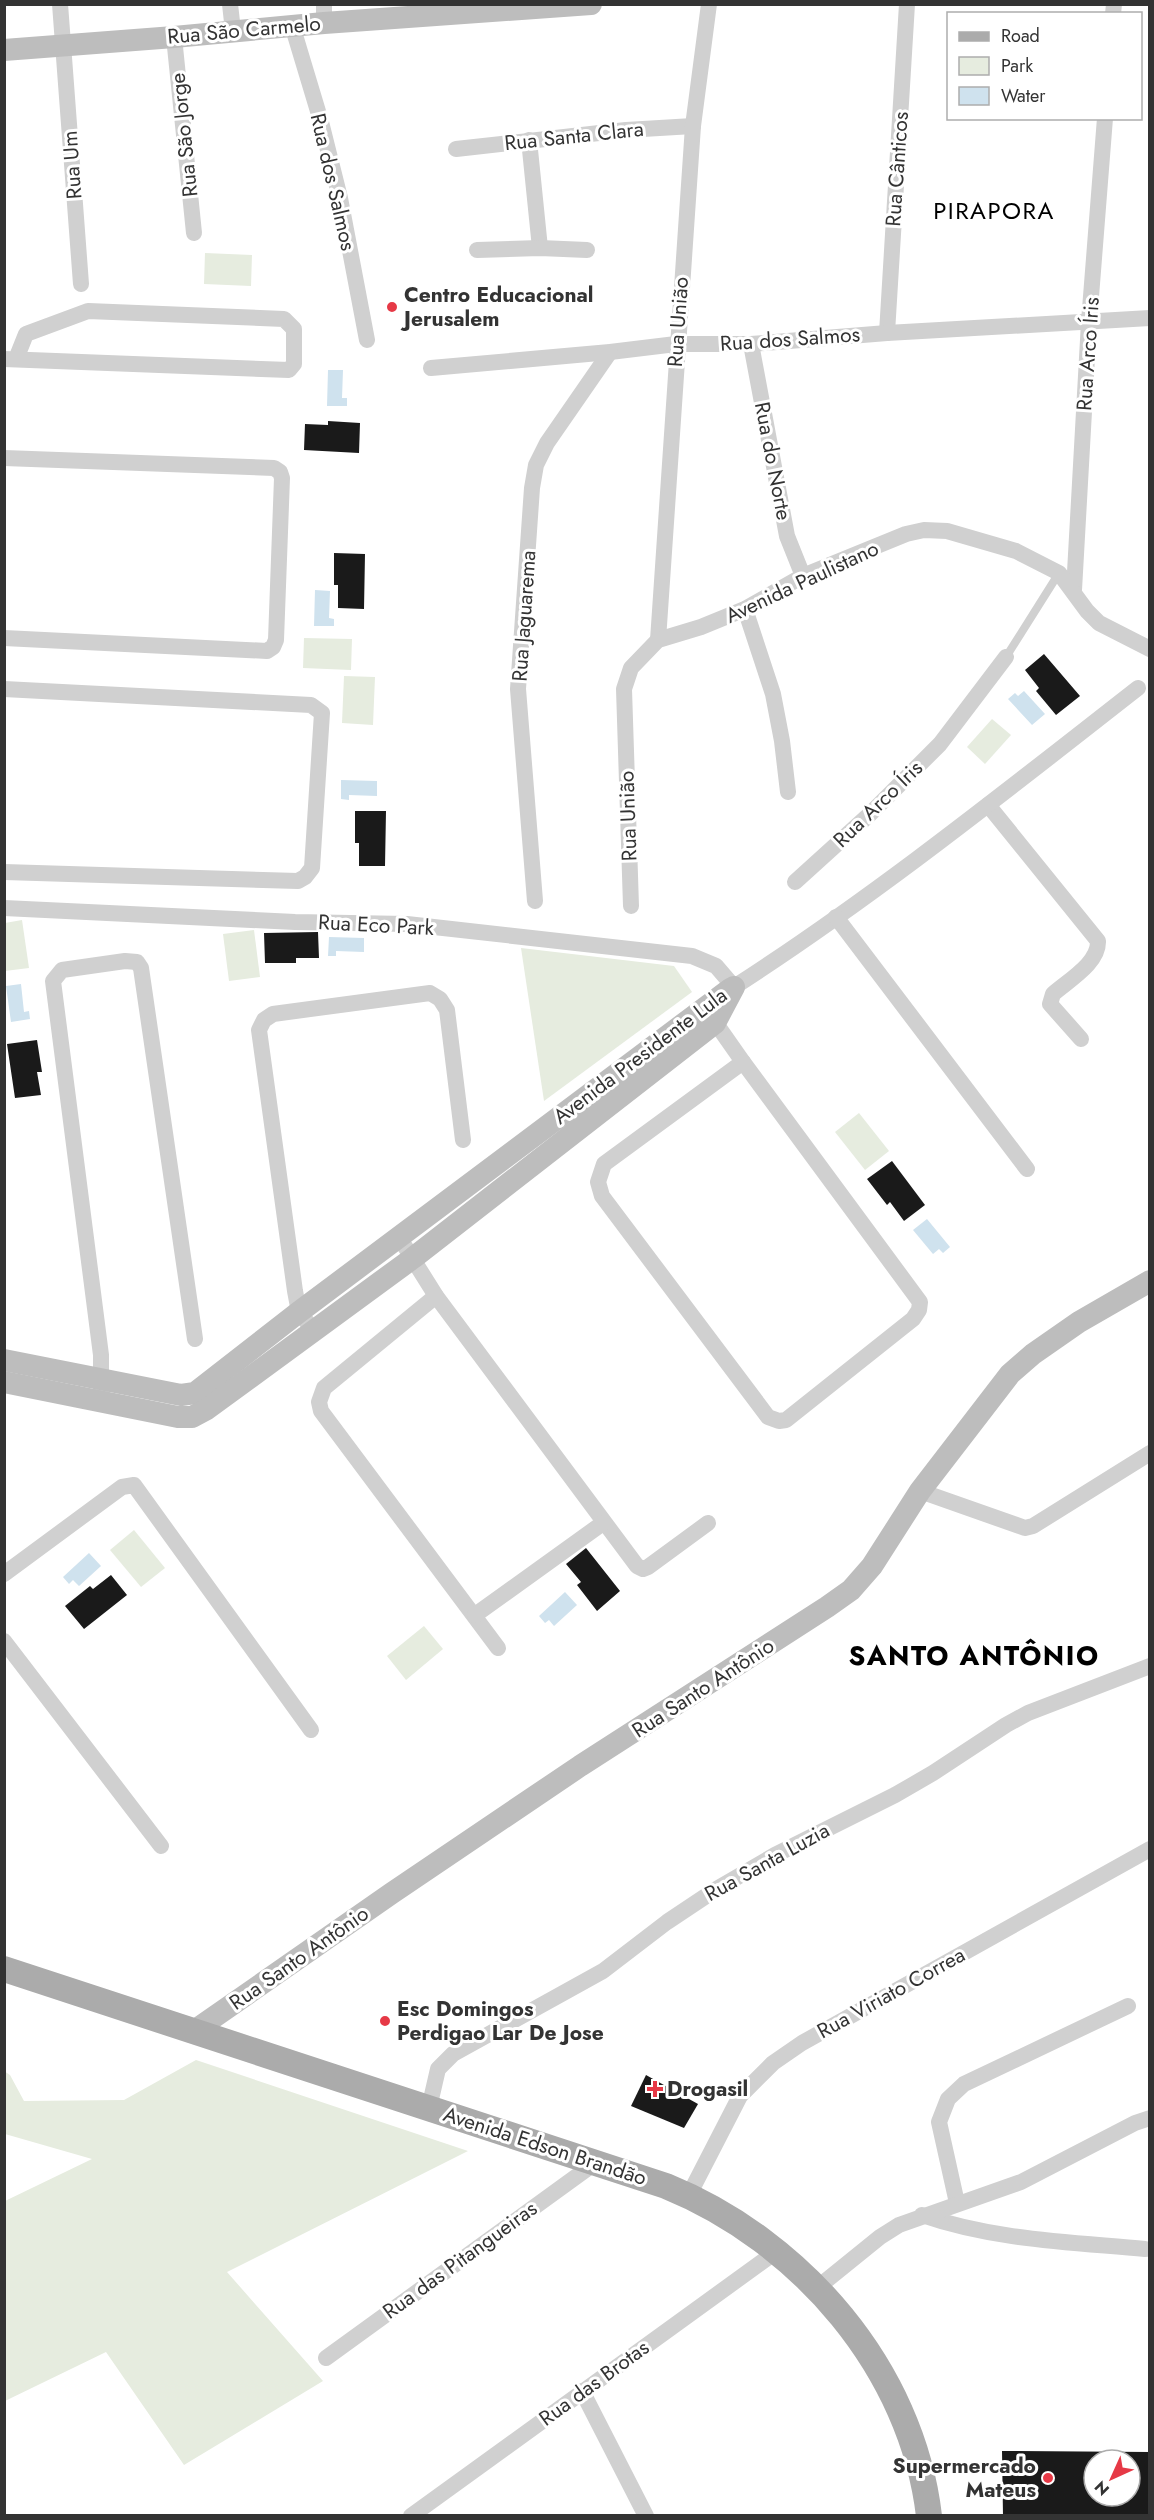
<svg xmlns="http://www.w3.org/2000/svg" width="1154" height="2520" viewBox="0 0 1154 2520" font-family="Jost,sans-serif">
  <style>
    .green { fill: #e6ecdf }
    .water { fill: #cfe2ee }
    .building { fill: #1a1a1a; fill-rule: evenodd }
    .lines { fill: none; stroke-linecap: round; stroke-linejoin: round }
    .lane { stroke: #d0d0d0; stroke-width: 8 }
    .street { stroke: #d0d0d0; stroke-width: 16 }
    .secondary { stroke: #bdbdbd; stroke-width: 22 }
    .primary { stroke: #ababab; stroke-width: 26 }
    .poi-dot { fill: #e63946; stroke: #fff; stroke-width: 2 }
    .labels { text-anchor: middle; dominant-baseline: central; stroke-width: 6; stroke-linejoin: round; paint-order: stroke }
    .street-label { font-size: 21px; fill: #333; stroke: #fff }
    .poi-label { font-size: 21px; font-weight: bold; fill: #333; stroke: #fff; text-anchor: start }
    .quarter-label { font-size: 24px; letter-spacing: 1.5px; fill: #000; stroke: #fff }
    .district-label { font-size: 27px; font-weight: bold; letter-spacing: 1.5px; fill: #000; stroke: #fff }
  </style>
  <rect width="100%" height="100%" fill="#fff"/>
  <!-- green -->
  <g class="green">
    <polygon points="205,253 252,255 251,286 204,284"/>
    <polygon points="304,638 352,639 351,670 303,668"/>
    <polygon points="344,676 375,677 373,725 342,723"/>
    <polygon points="992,719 1011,735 985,764 967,747"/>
    <polygon points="22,920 29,968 5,971 5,923"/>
    <polygon points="254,930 260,977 229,981 223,934"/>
    <polygon points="521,948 674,966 692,992 544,1101"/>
    <polygon points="859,1113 889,1151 865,1170 835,1132"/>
    <polygon points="134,1530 165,1568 141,1587 110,1550"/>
    <polygon points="424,1626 443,1649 406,1680 387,1656"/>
    <polygon points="196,2060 468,2151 227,2272 323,2381 184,2465 106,2352 5,2401 5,2201 92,2159 5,2134 4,2071 10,2075 24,2101 124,2100"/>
  </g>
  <!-- water -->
  <g class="water">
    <polygon points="328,370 343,370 342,398 347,398 347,406 327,406"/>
    <polygon points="315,590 330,591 329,618 334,619 334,626 314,626"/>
    <polygon points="1024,691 1045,714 1032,725 1008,699 1015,693 1018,696"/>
    <polygon points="341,780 377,781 377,796 349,795 349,800 341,799"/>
    <polygon points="329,937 364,938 364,952 336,951 336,956 328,956"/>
    <polygon points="21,984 24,1012 29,1011 30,1019 11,1022 6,986"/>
    <polygon points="927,1219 950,1247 943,1253 939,1249 933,1254 913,1230"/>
    <polygon points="89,1553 101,1566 79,1586 73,1580 69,1584 63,1577"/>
    <polygon points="565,1592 577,1605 554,1626 549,1620 545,1623 539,1616"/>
  </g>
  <!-- building -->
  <g class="building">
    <polygon points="328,421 360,423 359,453 304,450 305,424 328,425"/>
    <polygon points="334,553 365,554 364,609 338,608 338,585 334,585"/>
    <polygon points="1044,654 1080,696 1056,715 1036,691 1039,688 1025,670"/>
    <polygon points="355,811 386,811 385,866 359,866 359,843 355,843"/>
    <polygon points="318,932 319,958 296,958 296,963 265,963 264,933"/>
    <polygon points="37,1040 42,1072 37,1072 41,1095 15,1098 7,1044"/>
    <polygon points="892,1161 925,1205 904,1221 890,1202 887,1205 867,1179"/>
    <polygon points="586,1548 620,1591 597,1611 577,1585 581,1582 566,1564"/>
    <polygon points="111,1575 127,1595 84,1629 65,1606 90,1586 93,1589"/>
    <polygon points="646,2075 698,2104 684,2128 631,2106"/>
    <path d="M 1002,2451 L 1150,2452 L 1150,2516 L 1003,2516 ZM 1094,2460 L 1130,2460 L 1130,2496 L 1094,2496 Z"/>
  </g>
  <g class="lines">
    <!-- lane -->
    <polyline class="lane" points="1006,657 1059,573"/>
    <!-- street -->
    <g class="street">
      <polyline points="60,4 81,284"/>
      <polyline points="230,4 233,31"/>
      <polyline points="324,4 324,23"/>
      <polyline points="1113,14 1114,4"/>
      <polyline points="292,25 320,118 340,198 367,340"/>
      <polyline points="174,37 194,233"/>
      <polyline points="529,140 540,248"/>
      <polyline points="456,149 626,130 693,126"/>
      <polyline points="477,250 540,248 587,250"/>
      <polyline points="887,333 907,4"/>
      <polyline points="751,344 787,536 803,576"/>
      <polyline points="4,359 289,370 294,364 294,329 284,319 88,311 26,334 16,359"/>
      <polyline points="431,368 610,352 676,344 751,344 887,333 1150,318"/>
      <polyline points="4,458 274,468 280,472 282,478 276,640 273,647 267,651 4,638"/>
      <polyline points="1074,590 1089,322 1105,118"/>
      <polyline points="745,609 773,694 782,741 788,792"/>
      <polyline points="658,640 693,126 709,4"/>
      <polyline points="4,689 311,705 322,713 312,868 305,877 298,881 4,872"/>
      <path d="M 988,805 L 1098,941 C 1099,963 1069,980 1053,994 L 1050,1004 L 1081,1039"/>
      <polyline points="795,882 870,814 940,744 1006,657"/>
      <polyline points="535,901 518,689 532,488 536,465 547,443 610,352"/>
      <polyline points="631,906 624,689 631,668 658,640 701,627 745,609 803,576 906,534 924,530 947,531 1016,551 1059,573 1087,611 1099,623 1150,649"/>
      <path d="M 4,908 L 295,922 L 407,924 L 692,956 L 716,966 L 734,987 C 875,896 1006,791 1138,688"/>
      <polyline points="836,917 1027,1169"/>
      <polyline points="710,1015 743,1062"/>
      <polygon points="743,1062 920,1302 919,1310 913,1319 786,1420 779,1421 768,1417 602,1196 598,1182 604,1164"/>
      <polyline points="399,1237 436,1296 637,1566 643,1569 648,1567 708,1523"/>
      <polyline points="436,1296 324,1388 319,1402 321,1411 498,1648"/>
      <polyline points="314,1331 299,1312 295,1291 259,1030 264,1020 273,1014 430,993 440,999 447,1010 463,1140"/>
      <polyline points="101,1390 101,1355 53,981 62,970 125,961 137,962 141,968 195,1339"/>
      <polyline points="920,1491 1025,1528 1033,1526 1150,1453"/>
      <polyline points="4,1574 122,1487 134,1485 311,1730"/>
      <polyline points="475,1615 603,1523"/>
      <polyline points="4,1641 161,1846"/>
      <polyline points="429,2108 438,2069 453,2054 603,1971 667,1922 715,1890 775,1855 895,1795 933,1773 1006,1725 1028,1713 1150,1666"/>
      <polyline points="689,2195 740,2096 773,2063 802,2043 1150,1849"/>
      <polyline points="957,2203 939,2122 948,2099 964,2084 1128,2006"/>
      <path d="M 922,2215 C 994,2240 1070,2242 1145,2249"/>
      <polyline points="817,2288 880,2237 899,2225 1021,2182 1135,2123 1150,2118"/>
      <polyline points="326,2358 595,2163"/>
      <polyline points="582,2391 646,2516"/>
      <polyline points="411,2516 777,2251"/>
    </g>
    <!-- secondary -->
    <g class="secondary">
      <polyline points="4,50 174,37 324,23 591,4"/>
      <polyline points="4,1360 181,1395 195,1393 299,1312 730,989"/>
      <polyline points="4,1382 178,1417 192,1417 207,1409 413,1258 715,1023 734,987"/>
      <polyline points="194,2031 392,1893 580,1766 827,1607 851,1590 872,1566 920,1491 1010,1374 1033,1354 1079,1322 1150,1281"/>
    </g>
    <!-- primary -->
    <path class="primary" d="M 4,1969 L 666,2186 C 801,2241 912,2369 929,2516"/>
  </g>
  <!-- markers -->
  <g class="poi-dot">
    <circle cx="392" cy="307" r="6"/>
    <circle cx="385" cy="2021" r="6"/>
    <path d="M652 2080h6v6h6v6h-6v6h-6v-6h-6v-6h6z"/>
    <circle cx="1048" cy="2478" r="6"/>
  </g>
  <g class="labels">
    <!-- street labels -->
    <g class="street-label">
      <text transform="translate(244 30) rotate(-5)">Rua São Carmelo</text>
      <text transform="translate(184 135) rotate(-96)">Rua São Jorge</text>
      <text transform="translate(574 136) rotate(-6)">Rua Santa Clara</text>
      <text transform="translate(72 165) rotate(-94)">Rua Um</text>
      <text transform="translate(897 169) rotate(-86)">Rua Cânticos</text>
      <text transform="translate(333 182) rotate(77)">Rua dos Salmos</text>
      <text transform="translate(678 322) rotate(-86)">Rua União</text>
      <text transform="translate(790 339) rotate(-4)">Rua dos Salmos</text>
      <text transform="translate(1088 354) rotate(-86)">Rua Arco Íris</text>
      <text transform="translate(773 461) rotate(79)">Rua do Norte</text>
      <text transform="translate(802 582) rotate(-25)">Avenida Paulistano</text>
      <text transform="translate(524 616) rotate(-86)">Rua Jaguarema</text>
      <text transform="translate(878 804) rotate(-44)">Rua Arco Íris</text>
      <text transform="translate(628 816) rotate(-92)">Rua União</text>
      <text transform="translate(376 925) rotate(3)">Rua Eco Park</text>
      <text transform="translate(640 1056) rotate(-37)">Avenida Presidente Lula</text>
      <text transform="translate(703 1688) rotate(-33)">Rua Santo Antônio</text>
      <text transform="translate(767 1862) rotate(-29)">Rua Santa Luzia</text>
      <text transform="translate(299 1958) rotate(-35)">Rua Santo Antônio</text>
      <text transform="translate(891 1993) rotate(-29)">Rua Viriato Correa</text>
      <text transform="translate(545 2146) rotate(18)">Avenida Edson Brandão</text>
      <text transform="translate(460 2260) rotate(-36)">Rua das Pitangueiras</text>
      <text transform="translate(594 2383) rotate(-36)">Rua das Brotas</text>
    </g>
    <!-- poi labels -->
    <g class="poi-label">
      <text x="404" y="295">Centro Educacional<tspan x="404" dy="24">Jerusalem</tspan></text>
      <text x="397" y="2009">Esc Domingos<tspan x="397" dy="24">Perdigao Lar De Jose</tspan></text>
      <text x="667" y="2089">Drogasil</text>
      <text x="1036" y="2466" text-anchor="end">Supermercado<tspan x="1036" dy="24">Mateus</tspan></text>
    </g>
    <!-- quarter labels -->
    <g class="quarter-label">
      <text x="994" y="210">PIRAPORA</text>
    </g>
    <!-- district labels -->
    <g class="district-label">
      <text x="974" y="1655">SANTO ANTÔNIO</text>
    </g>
  </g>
  <!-- border -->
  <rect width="1154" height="2520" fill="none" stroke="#333333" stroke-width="12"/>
  <!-- legend -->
  <rect x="947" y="12" width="195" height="108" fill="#ffffff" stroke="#adadad" stroke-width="1.5"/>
  <rect x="959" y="32" width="30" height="9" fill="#ababab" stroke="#adadad" stroke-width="1.5"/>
  <text x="1001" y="42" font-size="18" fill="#333333">Road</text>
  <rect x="959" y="57" width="30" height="18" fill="#e6ecdf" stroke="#adadad" stroke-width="1.5"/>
  <text x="1001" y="72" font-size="18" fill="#333333">Park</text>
  <rect x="959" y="87" width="30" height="18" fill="#cfe2ee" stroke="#adadad" stroke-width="1.5"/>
  <text x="1001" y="102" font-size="18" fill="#333333">Water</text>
  <!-- north arrow -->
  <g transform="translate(1112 2478) rotate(225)"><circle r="28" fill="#ffffff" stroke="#adadad" stroke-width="1.5"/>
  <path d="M0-4.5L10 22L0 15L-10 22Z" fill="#e63946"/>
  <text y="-9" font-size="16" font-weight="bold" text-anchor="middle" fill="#333333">N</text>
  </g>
</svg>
